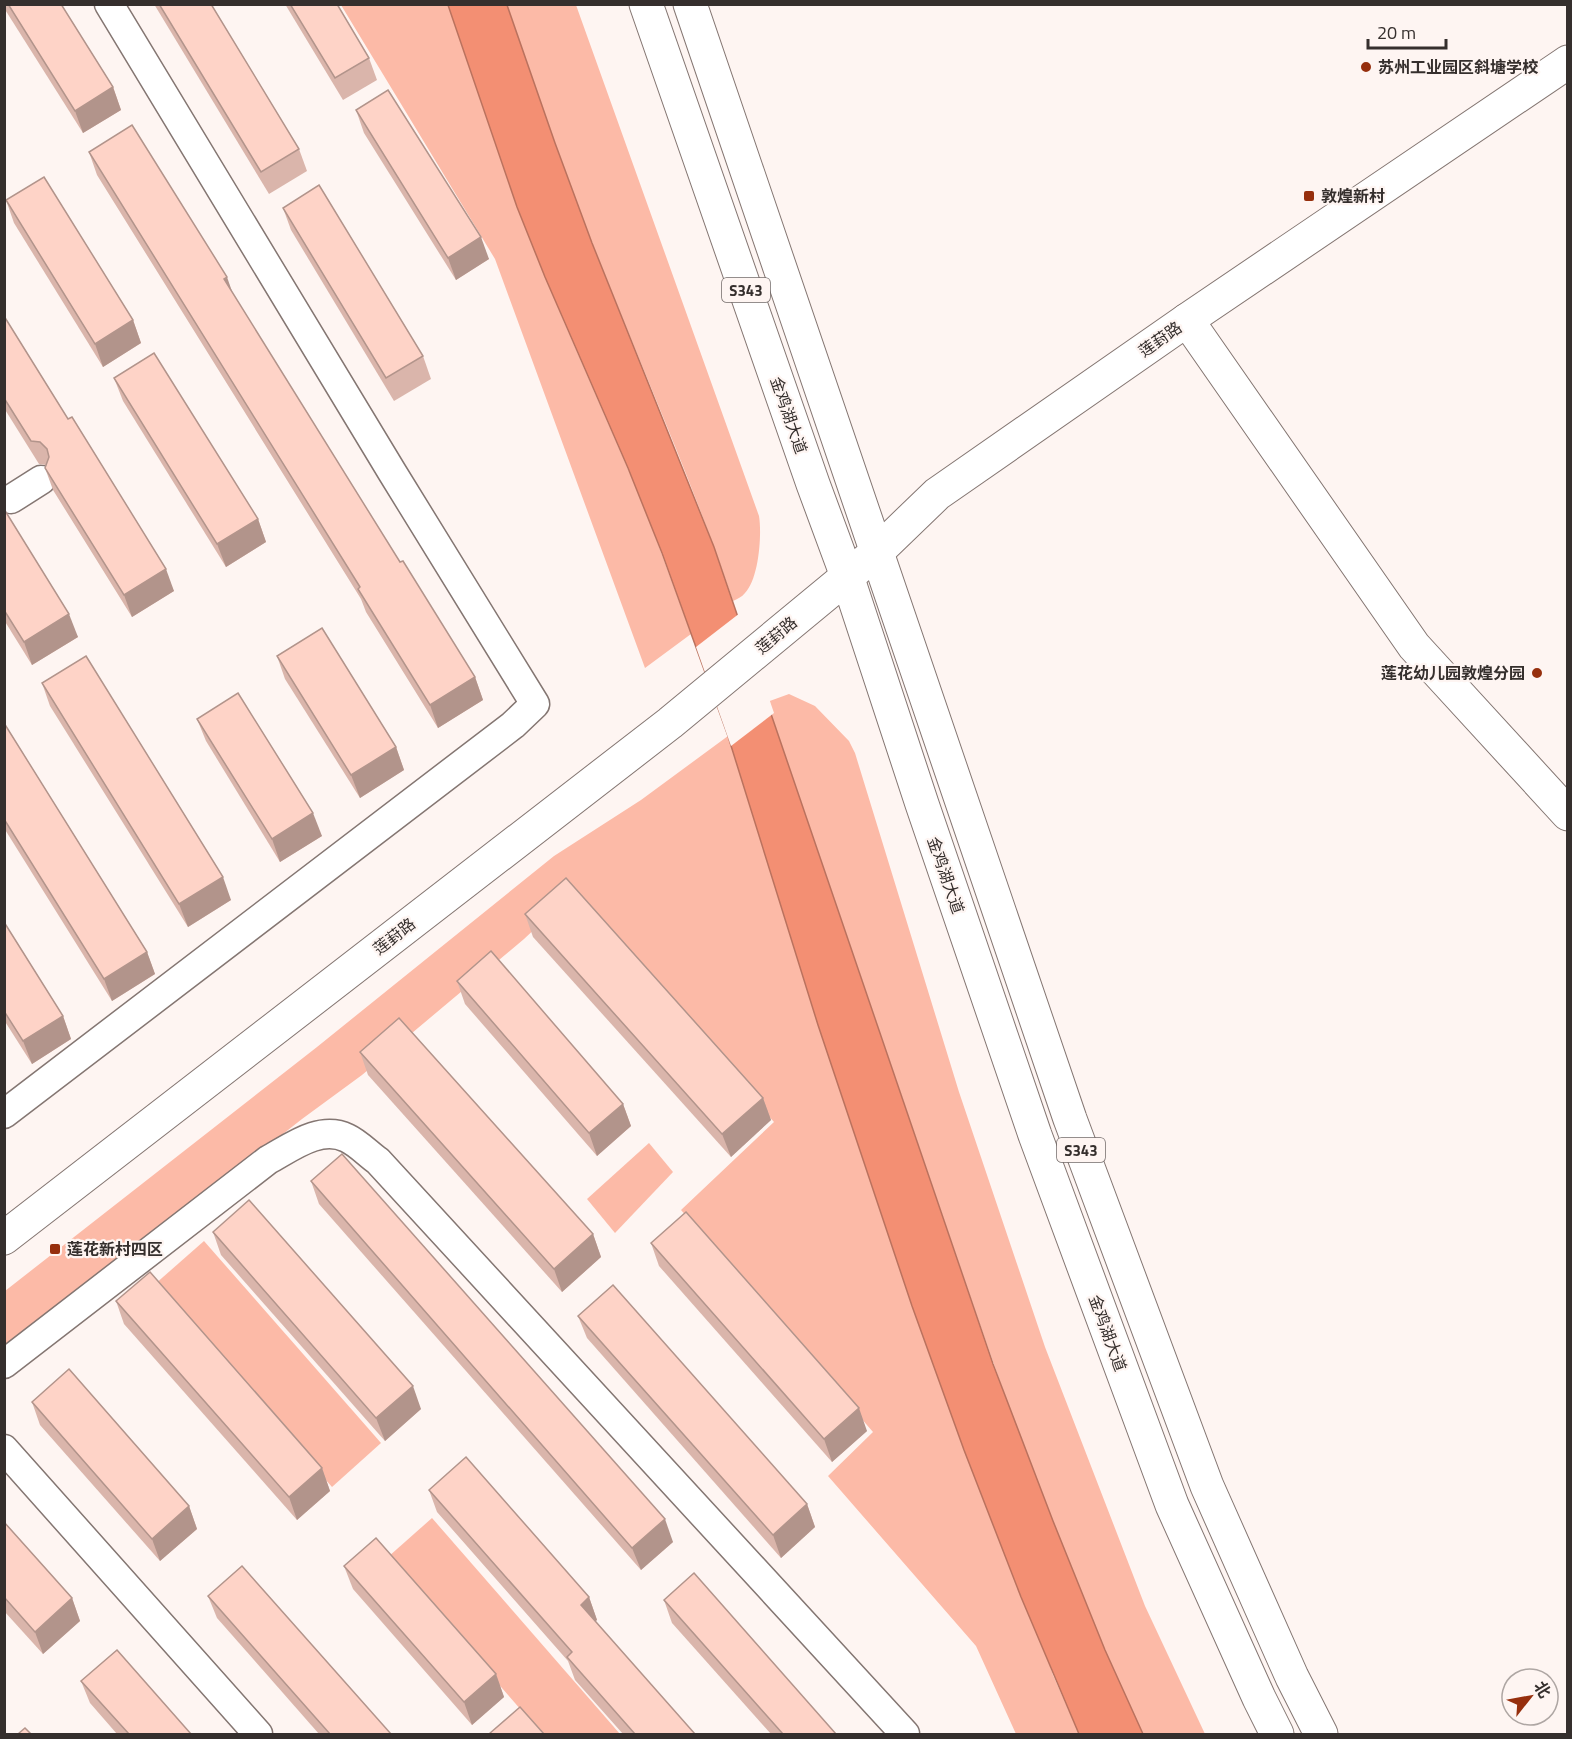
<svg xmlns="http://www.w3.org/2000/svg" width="1572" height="1739" viewBox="0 0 1572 1739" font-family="'Titillium Web','Noto Sans SC',sans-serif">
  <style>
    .green { fill: #fcbaa7 }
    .water { fill: #f38f73; stroke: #ba725e; stroke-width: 1.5 }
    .pier { fill: #fef5f2 }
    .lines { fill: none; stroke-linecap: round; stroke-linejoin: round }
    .street-casing { stroke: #847672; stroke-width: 31 }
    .secondary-casing { stroke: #847672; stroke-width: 35 }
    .primary-casing { stroke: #847672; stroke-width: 35 }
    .street { stroke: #fff; stroke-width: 28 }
    .secondary { stroke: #fff; stroke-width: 33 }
    .primary { stroke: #fff; stroke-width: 33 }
    .wall { fill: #dab5ab }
    .shaded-wall { fill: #b2948b }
    .building { fill: #fed3c7; stroke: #b2948b; stroke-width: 1.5 }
    .poi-dot { fill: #962f0d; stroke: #fef5f2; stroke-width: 2 }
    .labels { text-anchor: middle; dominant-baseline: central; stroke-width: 4.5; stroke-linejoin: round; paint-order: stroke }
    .shield { fill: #fef5f2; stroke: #716a68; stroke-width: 1.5 }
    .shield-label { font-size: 15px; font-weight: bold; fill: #352f2d }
    .poi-label { font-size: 16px; font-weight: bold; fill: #352f2d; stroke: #fef5f2; text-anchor: start }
    .street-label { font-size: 16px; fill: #352f2d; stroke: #fef5f2 }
  </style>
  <rect width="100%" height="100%" fill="#fef5f2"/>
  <!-- green -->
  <g class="green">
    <polygon points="341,5 448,5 517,207 564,322 644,506 691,634 645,668 495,259"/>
    <path d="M 507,5 L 576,5 L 759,516 C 762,534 759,579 745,593 C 742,597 737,599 733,601 C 692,480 640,364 593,245 C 562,166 535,85 507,5 Z"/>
    <path d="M 789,694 L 815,706 L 849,741 L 855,753 L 959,1092 L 1045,1347 L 1145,1606 L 1205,1734 L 1143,1734 C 1075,1590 1019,1438 967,1287 L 767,702 Z"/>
    <polygon points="728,736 1053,1675 1079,1734 1016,1734 976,1646 828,1476 873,1432 681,1210 774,1122 572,894 524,939 362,1075 302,1119 152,1237 5,1349 5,1291 317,1047 554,856 641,800"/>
    <polygon points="649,1143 673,1172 615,1233 587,1199"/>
    <polygon points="204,1241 381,1443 332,1487 154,1285"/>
    <polygon points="432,1518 620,1734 542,1734 388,1557"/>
  </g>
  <!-- water -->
  <polygon class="water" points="448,5 507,5 555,143 592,243 714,547 993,1364 1053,1521 1105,1650 1143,1734 1079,1734 1021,1597 964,1450 912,1306 818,1025 728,736 662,553 628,468 545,277 517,207"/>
  <!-- pier -->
  <polygon class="pier" points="740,613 774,713 731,746 696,647"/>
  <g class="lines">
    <defs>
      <g id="street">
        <polyline points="11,499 41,480"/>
        <polyline points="4,1114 513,725 535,704 392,472 109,4"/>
        <path d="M 4,1364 L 268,1160 C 292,1147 320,1125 347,1138 C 358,1143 368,1154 378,1161 L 905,1734"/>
        <polyline points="4,1449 258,1734"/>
      </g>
      <g id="secondary">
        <polyline points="1187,320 1414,646 1568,814"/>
        <polyline points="4,1238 670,723 877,552 937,494 1187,320 1568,62"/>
      </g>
      <g id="primary">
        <polyline points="646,4 813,484 847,576 922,804 1035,1135 1172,1505 1259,1698 1277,1734"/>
        <polyline points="690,4 1070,1119 1207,1486 1292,1677 1321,1734"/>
      </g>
    </defs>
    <!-- street casing -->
    <use href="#street" class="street-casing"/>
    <!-- secondary casing -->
    <use href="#secondary" class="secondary-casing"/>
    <!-- primary casing -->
    <use href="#primary" class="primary-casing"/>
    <!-- street -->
    <use href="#street" class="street"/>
    <!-- secondary -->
    <use href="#secondary" class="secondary"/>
    <!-- primary -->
    <use href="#primary" class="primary"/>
  </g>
  <!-- wall -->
  <g class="wall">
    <polygon points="4,4 61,4 113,87 121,110 83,133 4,8"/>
    <polygon points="154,4 211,4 299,149 307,171 269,194"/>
    <polygon points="285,4 337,4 369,58 377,80 343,100"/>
    <polygon points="356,110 489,259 456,280 364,133"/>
    <polygon points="89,152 233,294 400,562 475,677 483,700 438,728 366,612 361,599 97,175"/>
    <polygon points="6,200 133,320 141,343 103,367 14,223"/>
    <polygon points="283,208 423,356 431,379 394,401 291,230"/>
    <polygon points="4,316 174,591 132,617 53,490 45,468 46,465 39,464 4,408"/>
    <polygon points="114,378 258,519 266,542 226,567 123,401"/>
    <polygon points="4,509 78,637 32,665 4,620"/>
    <polygon points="277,656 396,747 404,770 360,798 285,679"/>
    <polygon points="42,683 231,900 188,927 50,706"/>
    <polygon points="197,719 322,836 280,862 206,741"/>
    <polygon points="4,723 147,952 155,974 112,1001 4,828"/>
    <polygon points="525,914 763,1098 771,1120 731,1157 533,937"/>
    <polygon points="4,922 63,1016 71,1039 32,1064 4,1020"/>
    <polygon points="457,981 623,1104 631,1126 597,1156 465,1004"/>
    <polygon points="360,1052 593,1234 601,1257 562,1292 368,1075"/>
    <polygon points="311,1181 673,1542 641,1570 319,1204"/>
    <polygon points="213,1232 421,1409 385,1441 221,1255"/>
    <polygon points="651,1243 867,1431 832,1462 659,1266"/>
    <polygon points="116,1301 322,1468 330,1491 297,1520 124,1324"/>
    <polygon points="578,1316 807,1504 815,1527 781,1558 587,1338"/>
    <polygon points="32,1402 189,1506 197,1529 160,1561 40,1425"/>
    <polygon points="429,1490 589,1597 597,1620 595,1621 695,1734 623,1734 575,1680 568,1661 437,1512"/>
    <polygon points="4,1522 72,1598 80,1621 43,1654 4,1611"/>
    <polygon points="344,1566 496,1674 504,1697 472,1725 353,1589"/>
    <polygon points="208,1596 391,1734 319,1734 217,1618"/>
    <polygon points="664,1600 836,1734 771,1734 672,1623"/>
    <polygon points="81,1681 191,1734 117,1734 90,1703"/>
  </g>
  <!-- shaded-wall -->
  <g class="shaded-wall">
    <polygon points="113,87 121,110 83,133 75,111"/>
    <polygon points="481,237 489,259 456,280 448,258"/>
    <polygon points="227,277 235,300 224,279"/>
    <polygon points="133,320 141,343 103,367 95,344"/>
    <polygon points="258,519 266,542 226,567 217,544"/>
    <polygon points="166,569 174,591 132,617 124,595"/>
    <polygon points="69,614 78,637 32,665 24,642"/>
    <polygon points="475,677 483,700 438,728 430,705"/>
    <polygon points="396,747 404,770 360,798 351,775"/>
    <polygon points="313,813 322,836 280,862 272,839"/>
    <polygon points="223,877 231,900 188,927 179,904"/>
    <polygon points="147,952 155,974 112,1001 104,979"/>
    <polygon points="63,1016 71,1039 32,1064 23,1041"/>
    <polygon points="763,1098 771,1120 731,1157 722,1134"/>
    <polygon points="623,1104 631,1126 597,1156 589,1133"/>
    <polygon points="593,1234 601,1257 562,1292 554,1269"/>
    <polygon points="413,1386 421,1409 385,1441 376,1418"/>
    <polygon points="859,1408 867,1431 832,1462 824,1439"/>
    <polygon points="322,1468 330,1491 297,1520 289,1497"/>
    <polygon points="807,1504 815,1527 781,1558 773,1535"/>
    <polygon points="189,1506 197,1529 160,1561 152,1539"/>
    <polygon points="665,1519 673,1542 641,1570 632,1548"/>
    <polygon points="589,1597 597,1620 589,1627 581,1605"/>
    <polygon points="72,1598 80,1621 43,1654 35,1632"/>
    <polygon points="496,1674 504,1697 472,1725 464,1702"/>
  </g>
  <!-- building -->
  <g class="building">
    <polygon points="8,4 61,4 113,87 75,111"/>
    <polygon points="159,4 211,4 299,149 261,172"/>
    <polygon points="290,4 337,4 369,58 335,78"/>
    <polygon points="388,90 481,237 448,258 356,110"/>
    <polygon points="132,125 227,277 224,279 400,562 403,561 475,677 430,705 358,589 360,587 89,152"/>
    <polygon points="44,177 133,320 95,344 6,200"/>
    <polygon points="319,185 423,356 386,378 283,208"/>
    <polygon points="4,316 68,419 72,417 166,569 124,595 45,468 49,457 47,449 40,442 31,441 4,398"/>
    <polygon points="154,353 258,519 217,544 114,378"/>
    <polygon points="4,509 69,614 24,642 4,610"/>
    <polygon points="322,628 396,747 351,775 277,656"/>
    <polygon points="86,656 223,877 179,904 42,683"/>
    <polygon points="238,693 313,813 272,839 197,719"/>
    <polygon points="4,723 147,952 104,979 4,819"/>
    <polygon points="566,878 763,1098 722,1134 525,914"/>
    <polygon points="4,922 63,1016 23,1041 4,1011"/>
    <polygon points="491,951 623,1104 589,1133 457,981"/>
    <polygon points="399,1018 593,1234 554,1269 360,1052"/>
    <polygon points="342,1154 665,1519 632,1548 311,1181"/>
    <polygon points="249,1200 413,1386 376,1418 213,1232"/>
    <polygon points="686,1212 859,1408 824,1439 651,1243"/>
    <polygon points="150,1272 322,1468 289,1497 116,1301"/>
    <polygon points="613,1285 807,1504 773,1535 578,1316"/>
    <polygon points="69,1369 189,1506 152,1539 32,1402"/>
    <polygon points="466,1457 589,1597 581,1605 695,1734 635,1734 567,1657 572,1652 429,1490"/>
    <polygon points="4,1522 72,1598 35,1632 4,1597"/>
    <polygon points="376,1538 496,1674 464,1702 344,1566"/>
    <polygon points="242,1566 391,1734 330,1734 208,1596"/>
    <polygon points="694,1573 836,1734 783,1734 664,1600"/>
    <polygon points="117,1650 191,1734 129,1734 81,1681"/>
    <polygon points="520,1707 544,1734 489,1734"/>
    <polygon points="25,1728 31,1734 18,1734"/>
  </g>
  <!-- markers -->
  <g class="poi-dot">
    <circle cx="1366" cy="67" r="6"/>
    <rect x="1303" y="190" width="12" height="12" rx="3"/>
    <circle cx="1537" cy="673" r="6"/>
    <rect x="49" y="1243" width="12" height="12" rx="3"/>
  </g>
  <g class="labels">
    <!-- shield labels -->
    <g class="shield">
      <rect x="722" y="278" width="48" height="24" rx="4.5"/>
      <rect x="1057" y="1138" width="48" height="24" rx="4.5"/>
    </g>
    <g class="shield-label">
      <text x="746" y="290">S343</text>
      <text x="1081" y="1150">S343</text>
    </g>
    <!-- poi labels -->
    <g class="poi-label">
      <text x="1378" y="67">苏州工业园区斜塘学校</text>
      <text x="1321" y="196">敦煌新村</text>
      <text x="1525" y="673" text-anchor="end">莲花幼儿园敦煌分园</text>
      <text x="67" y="1249">莲花新村四区</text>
    </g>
    <!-- street labels -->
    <g class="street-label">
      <text transform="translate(1160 339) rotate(-35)">莲葑路</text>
      <text transform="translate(789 415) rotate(71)">金鸡湖大道</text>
      <text transform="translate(776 635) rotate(-40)">莲葑路</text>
      <text transform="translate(946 875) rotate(71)">金鸡湖大道</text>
      <text transform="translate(394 936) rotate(-38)">莲葑路</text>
      <text transform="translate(1108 1333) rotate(70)">金鸡湖大道</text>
    </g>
  </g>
  <!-- border -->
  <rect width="1572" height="1739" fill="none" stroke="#352f2d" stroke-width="12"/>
  <!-- north arrow -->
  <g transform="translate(1530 1697) rotate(59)"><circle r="28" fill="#fef5f2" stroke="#aea6a3" stroke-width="1.5"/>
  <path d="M0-4.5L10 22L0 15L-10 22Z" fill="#962f0d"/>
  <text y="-9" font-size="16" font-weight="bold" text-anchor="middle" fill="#352f2d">北</text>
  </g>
  <!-- scale -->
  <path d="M1368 39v9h78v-9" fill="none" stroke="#352f2d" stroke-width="3"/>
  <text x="1377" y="39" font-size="18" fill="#352f2d" stroke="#fef5f2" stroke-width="4.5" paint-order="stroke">20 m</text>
</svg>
